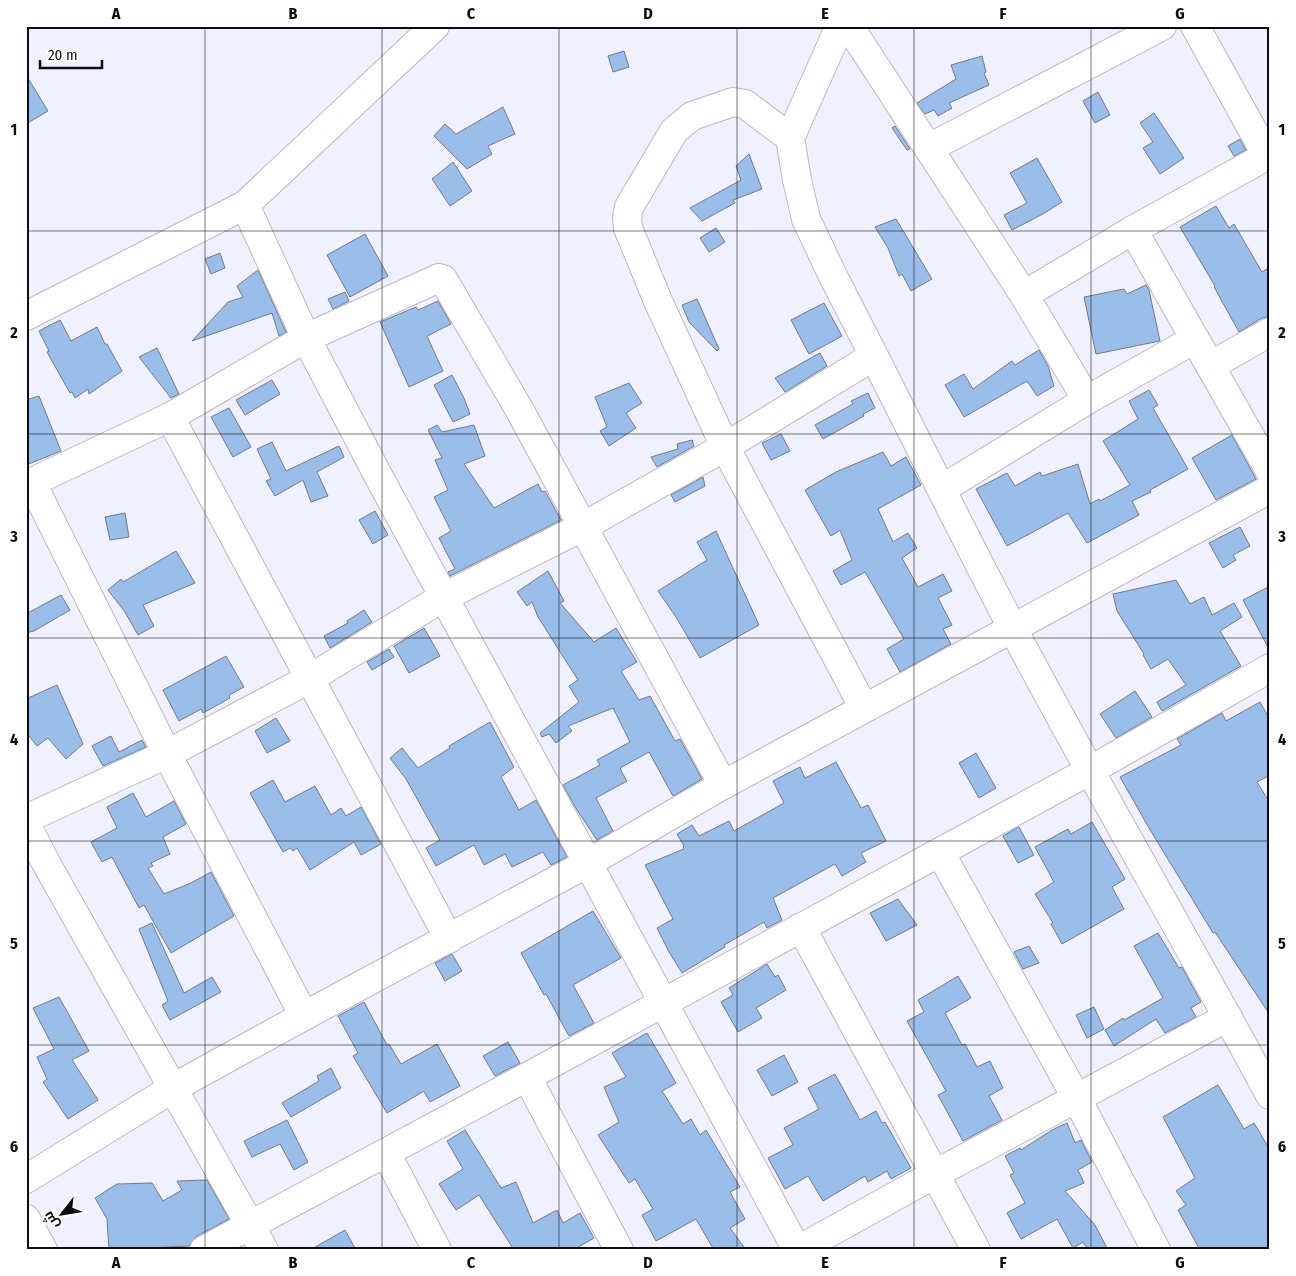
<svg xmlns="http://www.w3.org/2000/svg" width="1296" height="1276" viewBox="0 0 1296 1276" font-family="'Fira Sans Condensed',Cairo,sans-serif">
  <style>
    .building { fill: #9bbde9; stroke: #727b86 }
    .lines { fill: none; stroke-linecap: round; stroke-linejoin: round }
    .minor-casing { stroke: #b9b8c6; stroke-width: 30 }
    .minor { stroke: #fff; stroke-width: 28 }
    .grid { fill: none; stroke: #0c0c11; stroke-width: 1; stroke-opacity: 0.55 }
    .neatline { fill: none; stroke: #0c0c11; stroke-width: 2 }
    .grid-label { font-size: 16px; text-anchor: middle; font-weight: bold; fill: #0c0c11 }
  </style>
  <rect width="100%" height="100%" fill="#f0f0ff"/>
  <!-- building -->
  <g class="building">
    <polygon points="624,51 629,67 613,72 608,56"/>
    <polygon points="982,56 986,72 984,73 989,85 949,103 952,108 938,116 934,110 925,114 917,103 956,79 951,65"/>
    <polygon points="26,75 48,111 26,124"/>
    <polygon points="1098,92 1110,115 1095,123 1083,101"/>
    <polygon points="503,107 515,134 488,146 492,154 467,169 434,136 445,124 456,134"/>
    <polygon points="1154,113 1184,158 1160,174 1143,148 1153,142 1140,123"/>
    <polygon points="895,126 910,149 907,150 892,128"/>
    <polygon points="1240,139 1246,150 1234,156 1228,146"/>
    <polygon points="749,154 762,189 733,200 735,203 702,221 690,208 741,180 736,166"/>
    <polygon points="1037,158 1062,202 1043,214 1012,230 1004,215 1027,203 1010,173"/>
    <polygon points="453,162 472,191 450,206 432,179"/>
    <polygon points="1216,206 1229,228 1234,224 1262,272 1270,267 1270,316 1262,318 1239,332 1214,287 1215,286 1180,227"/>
    <polygon points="896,219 932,279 911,291 902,274 899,276 888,248 875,227"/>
    <polygon points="716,228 725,242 709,252 700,238"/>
    <polygon points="365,234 388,276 350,297 327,255"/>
    <polygon points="220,253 225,268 211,274 205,259"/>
    <polygon points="258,270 286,332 279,336 272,313 192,341 228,302 243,297 237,286"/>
    <polygon points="1146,285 1149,290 1160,341 1096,354 1084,297 1124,289 1127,294"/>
    <polygon points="345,292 349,301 333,309 328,299"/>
    <polygon points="697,299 719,349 717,351 689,322 682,305"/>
    <polygon points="438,301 451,324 427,336 443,371 409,387 380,322 416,307 418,310"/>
    <polygon points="824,303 842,336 809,354 791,320"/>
    <polygon points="60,320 71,341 97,327 105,344 107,344 122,371 89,394 88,389 75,398 72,392 70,393 47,352 49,351 39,331"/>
    <polygon points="157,348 179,394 171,398 139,357"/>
    <polygon points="1039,350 1048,366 1054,386 1037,396 1027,381 964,417 945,385 964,374 973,389 1012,361 1015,365"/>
    <polygon points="820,353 827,366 785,392 775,378"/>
    <polygon points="452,375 464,398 470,414 453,422 434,385"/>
    <polygon points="272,380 280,394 245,415 236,400"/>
    <polygon points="629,383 642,403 626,413 636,428 609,446 600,431 607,427 595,397"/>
    <polygon points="1149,390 1158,405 1153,408 1188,469 1150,490 1151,492 1132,501 1139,515 1087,543 1068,513 1007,546 976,489 1007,473 1015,486 1040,472 1042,476 1078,464 1090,504 1099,499 1100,501 1130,485 1103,441 1138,419 1129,401"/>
    <polygon points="868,393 875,408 863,414 864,416 823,439 815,425 853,404 851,401"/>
    <polygon points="39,396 61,451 26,465 26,400"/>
    <polygon points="229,408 251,447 233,457 211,417"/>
    <polygon points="437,425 442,432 474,425 485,456 464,464 494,508 538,484 542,492 545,491 561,520 450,576 448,572 455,569 439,538 451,531 434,497 448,490 435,460 442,458 428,430"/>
    <polygon points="781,434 790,451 771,460 762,443"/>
    <polygon points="1232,435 1256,479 1216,500 1192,458"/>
    <polygon points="692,440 694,446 657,467 651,457 678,449 677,444"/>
    <polygon points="272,442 286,471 339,446 344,457 317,472 328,496 311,502 303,480 275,496 266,481 271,479 257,449"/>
    <polygon points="883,452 891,466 906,457 921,485 878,509 893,542 908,533 917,548 902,558 918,587 943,574 952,591 938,598 952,625 943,629 951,644 900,672 887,649 904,639 865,572 841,585 833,571 852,560 840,530 831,536 805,490 836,472"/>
    <polygon points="703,477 705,486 675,502 671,495"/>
    <polygon points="375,511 388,535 373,544 359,520"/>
    <polygon points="125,513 129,537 110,540 105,517"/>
    <polygon points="1240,527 1250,546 1233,555 1236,560 1223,568 1209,543"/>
    <polygon points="716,531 759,625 700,658 676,617 658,591 707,560 697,542"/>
    <polygon points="176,551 195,583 143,605 154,626 138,635 125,612 108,590 121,579 123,582"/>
    <polygon points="548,571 564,601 560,603 594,642 616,628 637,662 621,671 639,700 650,696 675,741 680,739 702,779 673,796 649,752 622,767 620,769 627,781 596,798 613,831 597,840 577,810 563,785 600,765 597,760 630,742 613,708 568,726 572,731 556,743 549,734 542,737 540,733 579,702 569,686 578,680 538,617 532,602 527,606 517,592"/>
    <polygon points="1176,580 1190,604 1204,597 1212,615 1234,603 1242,617 1220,631 1241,666 1162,711 1157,702 1186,685 1168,659 1151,669 1143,655 1144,654 1117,611 1113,594"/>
    <polygon points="1270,586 1270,651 1243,600"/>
    <polygon points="61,595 70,610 34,631 26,633 26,614"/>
    <polygon points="364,610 372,622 330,648 324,636 348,623 347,621"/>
    <polygon points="424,628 440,656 409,673 394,646"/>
    <polygon points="389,649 394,657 372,670 367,662"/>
    <polygon points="226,656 244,687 229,695 230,698 203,713 201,709 179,721 163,690"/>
    <polygon points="57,685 83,744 66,759 48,738 37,746 26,732 26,699"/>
    <polygon points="1135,691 1152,717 1116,738 1100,714"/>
    <polygon points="1260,702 1270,720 1270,775 1257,782 1270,803 1270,1015 1215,932 1213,933 1149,828 1120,777 1181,745 1177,739 1222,713 1226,721"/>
    <polygon points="276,718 290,741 267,753 255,731"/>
    <polygon points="490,722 514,767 501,777 519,810 536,800 567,857 551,865 543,852 512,867 505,854 484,865 474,845 436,866 426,848 440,840 406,779 390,758 402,748 418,768 450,748 449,746"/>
    <polygon points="111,736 119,752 142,740 146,747 103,766 92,746"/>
    <polygon points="976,753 996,788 979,798 959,763"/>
    <polygon points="836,762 861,808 868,805 886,841 861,853 866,862 842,876 835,864 773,898 782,920 767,928 764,922 724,945 725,947 682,973 669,952 657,928 673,919 645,865 684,849 683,847 684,846 677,834 692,825 699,836 729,821 734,831 784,803 773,781 800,767 805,778"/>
    <polygon points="273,780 285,802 315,786 331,815 341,808 346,816 361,807 381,844 361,855 354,842 310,870 297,848 293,851 290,848 283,852 250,793"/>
    <polygon points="133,793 146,817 174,801 186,824 163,837 170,854 151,863 153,866 148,868 164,894 191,883 211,872 234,916 171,953 144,905 139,908 112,857 102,862 91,842 117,828 107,807"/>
    <polygon points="1092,822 1125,879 1112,887 1124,909 1062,944 1051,924 1053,923 1035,894 1054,882 1035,847 1068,829 1071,834"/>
    <polygon points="1019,827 1034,855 1018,863 1003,836"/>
    <polygon points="898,899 917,925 886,941 870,913"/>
    <polygon points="593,911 621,958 573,985 594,1023 569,1036 546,994 544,995 521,953"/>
    <polygon points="152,923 184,993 212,977 221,992 170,1020 162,1005 168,1001 139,929"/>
    <polygon points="1158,933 1179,968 1182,967 1201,1002 1191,1008 1196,1017 1165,1033 1156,1019 1114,1046 1105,1030 1123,1018 1124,1020 1163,998 1134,946"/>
    <polygon points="1029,946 1039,963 1023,969 1014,952"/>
    <polygon points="452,954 462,971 445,981 435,963"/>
    <polygon points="767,964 775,977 778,975 786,990 756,1008 762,1018 738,1032 721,1002 733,995 729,988"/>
    <polygon points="958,976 971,998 945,1013 962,1045 965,1044 977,1067 990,1061 1003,1088 989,1096 1002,1120 963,1141 938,1095 946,1091 907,1021 924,1012 918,1000"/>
    <polygon points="59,997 89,1051 72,1060 98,1100 68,1119 43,1082 47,1079 37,1057 54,1049 33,1008"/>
    <polygon points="364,1002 387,1045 389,1044 401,1064 437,1044 460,1086 430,1102 424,1091 387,1113 353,1056 358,1053 338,1016"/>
    <polygon points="1094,1007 1104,1029 1087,1038 1076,1015"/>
    <polygon points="647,1033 676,1083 662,1091 683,1124 691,1119 700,1135 706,1130 740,1187 730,1192 745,1219 730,1228 746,1250 714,1250 696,1219 656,1241 642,1215 653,1209 635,1179 629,1183 598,1135 619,1122 604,1087 626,1077 612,1053"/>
    <polygon points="508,1042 520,1063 495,1076 483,1056"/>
    <polygon points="784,1055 798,1082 772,1096 757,1070"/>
    <polygon points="331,1068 341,1088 291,1117 282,1103 319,1081 317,1076"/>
    <polygon points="835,1074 860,1120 876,1111 882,1123 885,1122 911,1168 891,1179 887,1171 868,1182 865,1176 823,1201 808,1176 785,1189 768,1158 793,1145 784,1128 819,1109 808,1088"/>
    <polygon points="1218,1085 1244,1129 1254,1123 1270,1150 1270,1250 1200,1250 1178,1210 1186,1205 1176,1191 1195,1178 1163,1117"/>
    <polygon points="287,1120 308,1162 294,1170 280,1144 252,1157 244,1141"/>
    <polygon points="1067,1123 1075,1143 1081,1140 1092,1162 1078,1170 1084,1183 1065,1191 1095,1225 1108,1250 1088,1250 1083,1242 1073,1248 1057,1219 1021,1239 1007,1213 1025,1203 1010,1175 1014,1173 1005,1156 1020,1148 1021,1150 1052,1130"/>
    <polygon points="465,1130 501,1188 516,1182 533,1223 557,1210 563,1223 580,1213 594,1238 573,1250 514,1250 479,1195 456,1210 439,1184 463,1169 447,1141"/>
    <polygon points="207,1180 229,1219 197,1236 189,1246 109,1250 107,1219 95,1198 117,1184 152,1183 163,1201 182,1190 177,1181"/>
    <polygon points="345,1230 356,1250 310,1250"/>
  </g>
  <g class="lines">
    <defs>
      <g id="minor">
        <path d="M 840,26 L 790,138 L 797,180 L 806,219 L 833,276 C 894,394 952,513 1013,629 C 1096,786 1186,939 1270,1095"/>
        <polyline points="849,26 1024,295 1087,400"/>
        <polyline points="1195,26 1267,156"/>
        <polyline points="790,138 745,104 733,102 692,116 674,131 629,207 627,218 628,228 658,301 725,447 864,708"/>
        <polyline points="929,148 1162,26"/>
        <polyline points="245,205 435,26"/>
        <polyline points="1133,230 1270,471"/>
        <polyline points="1024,295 1133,230 1270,154"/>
        <polyline points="26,316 245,205 306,338 380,479 797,1250"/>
        <polyline points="1210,366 1270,332"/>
        <polyline points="170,417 449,939"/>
        <polyline points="32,483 167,754 304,1016"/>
        <polyline points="26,485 170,417 306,338 439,278 443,279 519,409 723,785"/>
        <polyline points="942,489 1087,400 1195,339"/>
        <polyline points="26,819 167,754 309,679 442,598 582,527 725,447 874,356"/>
        <polyline points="26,824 46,863 264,1250"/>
        <polyline points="940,852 1077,1099 1156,1250"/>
        <polyline points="801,927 976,1250"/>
        <polyline points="527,1077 619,1250"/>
        <polyline points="386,1153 437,1250"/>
        <polyline points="26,1179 173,1088 304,1016 588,863 723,785 1270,489"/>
        <polyline points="26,1219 43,1250"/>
        <polyline points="204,1250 527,1077 1089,771 1270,668"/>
        <polyline points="798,1250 935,1174 1228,1017"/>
      </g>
    </defs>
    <!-- minor casing -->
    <use href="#minor" class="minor-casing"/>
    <!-- minor -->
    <use href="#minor" class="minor"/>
  </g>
  <!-- grid -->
  <path class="grid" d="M 205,26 L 205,1250M 382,26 L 382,1250M 559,26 L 559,1250M 737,26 L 737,1250M 914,26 L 914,1250M 1091,26 L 1091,1250M 26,231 L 1270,231M 26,434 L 1270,434M 26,638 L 1270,638M 26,841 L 1270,841M 26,1045 L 1270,1045"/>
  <!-- border -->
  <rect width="1296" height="1276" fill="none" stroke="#ffffff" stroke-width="55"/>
  <!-- north arrow -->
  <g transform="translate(62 1214) rotate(239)" stroke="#ffffff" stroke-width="4" paint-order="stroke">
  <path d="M0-4L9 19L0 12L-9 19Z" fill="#0c0c11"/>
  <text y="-8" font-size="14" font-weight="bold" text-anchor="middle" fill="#0c0c11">ش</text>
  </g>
  <!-- scale -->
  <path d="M40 60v8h62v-8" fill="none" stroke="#0c0c11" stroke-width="2.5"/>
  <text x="48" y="60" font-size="15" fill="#0c0c11" stroke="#ffffff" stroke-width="4" paint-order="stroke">20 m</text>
  <rect x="28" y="28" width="1240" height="1220" class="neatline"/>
  <g class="grid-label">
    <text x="116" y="19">A</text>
    <text x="293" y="19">B</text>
    <text x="471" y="19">C</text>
    <text x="648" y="19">D</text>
    <text x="825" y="19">E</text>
    <text x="1003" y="19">F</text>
    <text x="1180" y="19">G</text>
    <text x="14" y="135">1</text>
    <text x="1282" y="135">1</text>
    <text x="14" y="338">2</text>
    <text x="1282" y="338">2</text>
    <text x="14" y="542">3</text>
    <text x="1282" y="542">3</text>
    <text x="14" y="745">4</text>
    <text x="1282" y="745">4</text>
    <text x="14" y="949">5</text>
    <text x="1282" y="949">5</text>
    <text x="14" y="1152">6</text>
    <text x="1282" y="1152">6</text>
    <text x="116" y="1268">A</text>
    <text x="293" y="1268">B</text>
    <text x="471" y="1268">C</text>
    <text x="648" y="1268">D</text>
    <text x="825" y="1268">E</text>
    <text x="1003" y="1268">F</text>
    <text x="1180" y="1268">G</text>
  </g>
</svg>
